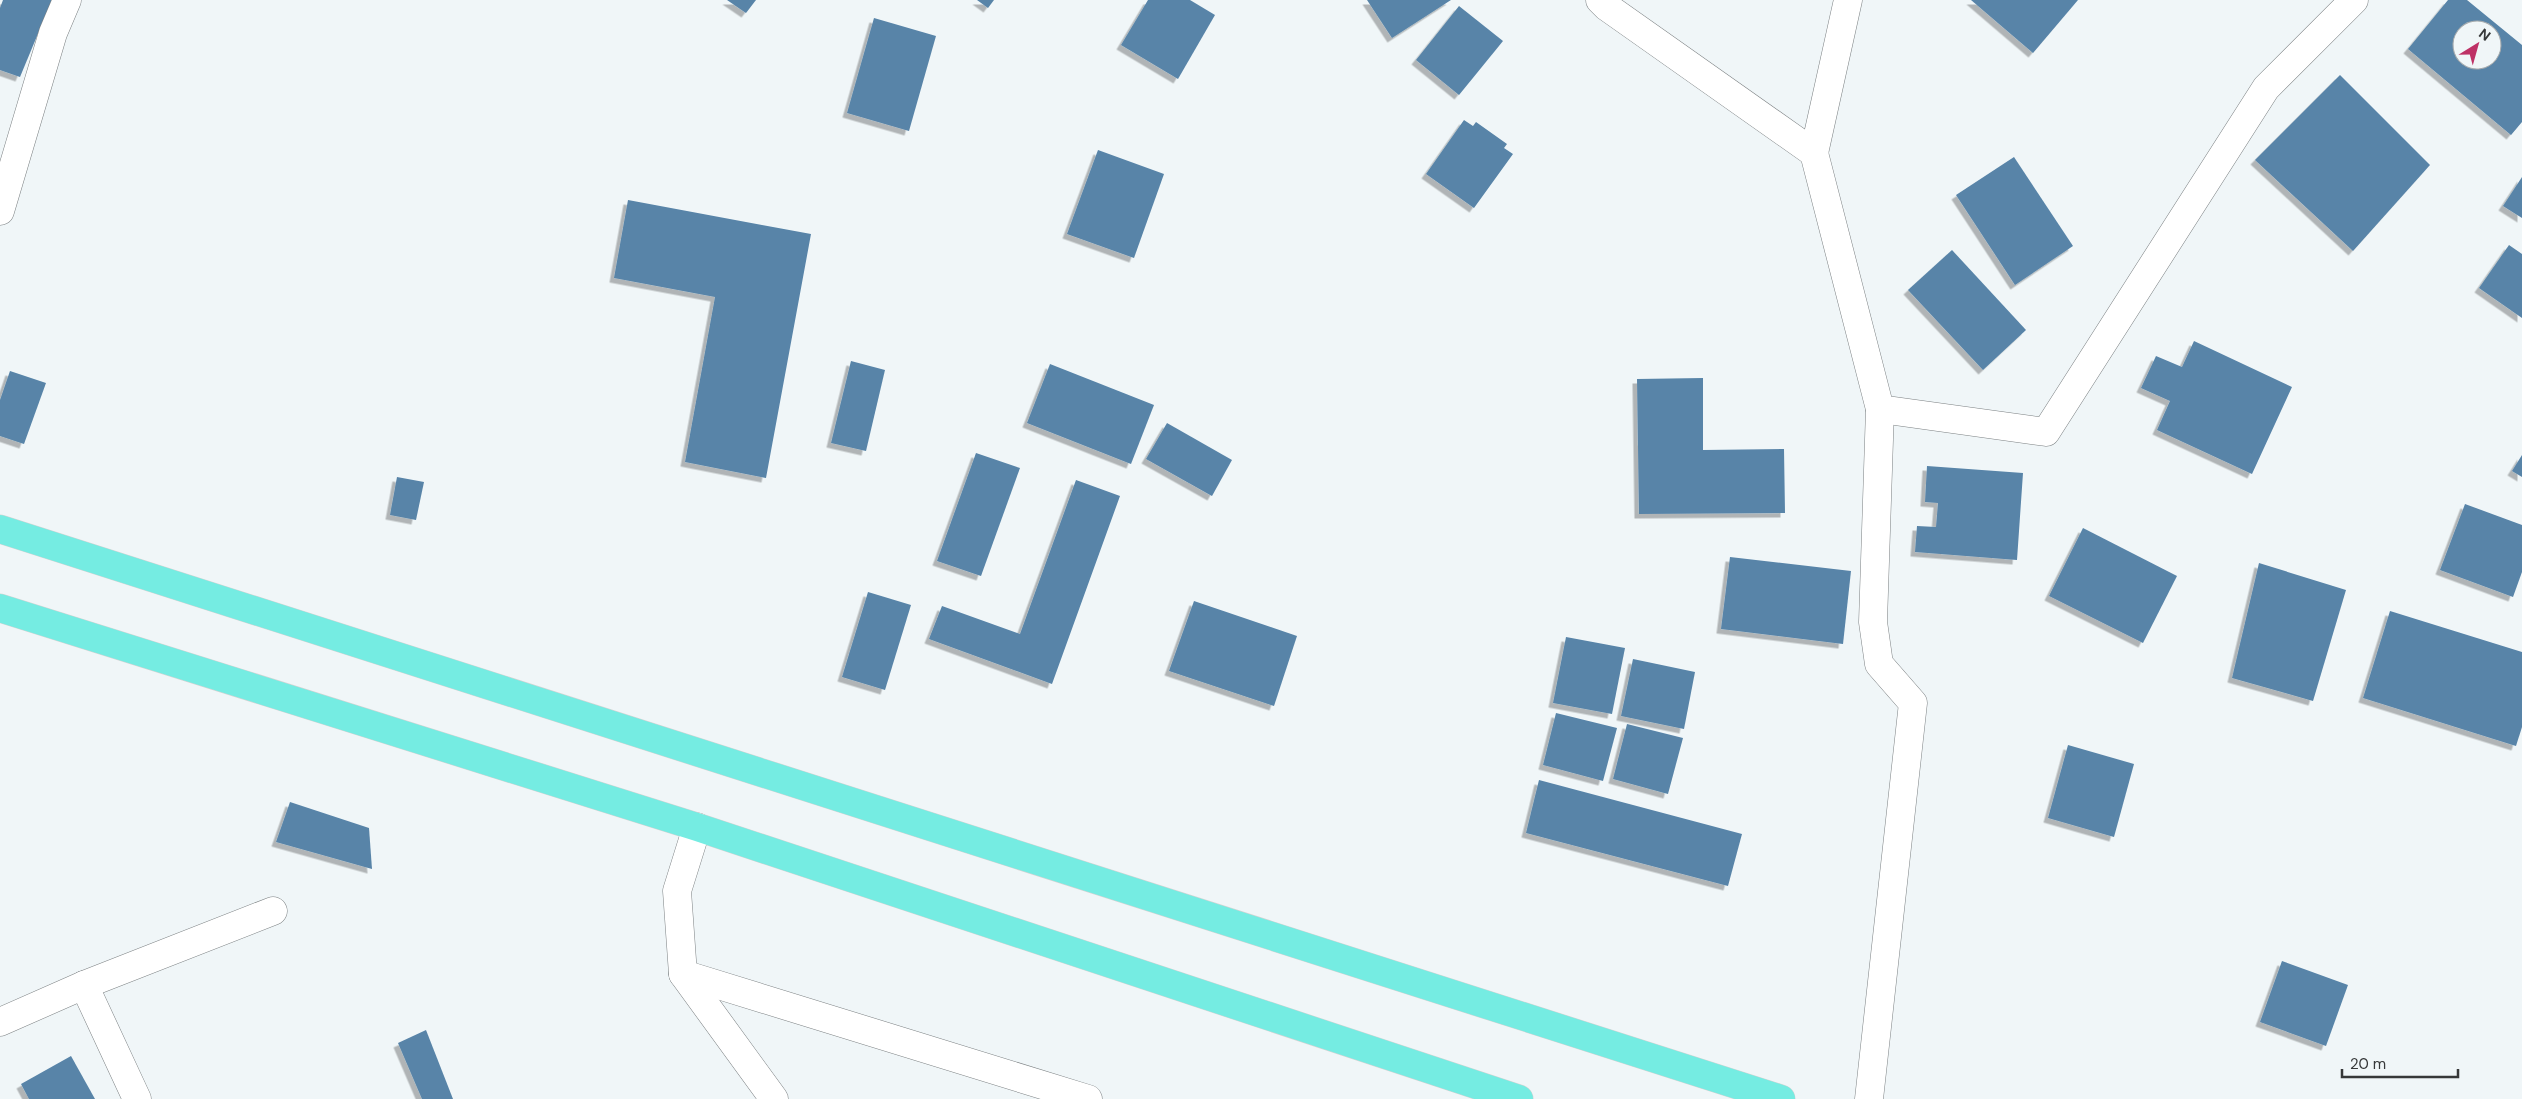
<svg xmlns="http://www.w3.org/2000/svg" width="2522" height="1099" viewBox="0 0 2522 1099" font-family="'DM Sans',sans-serif">
  <style>
    .building { fill: #5884a8; fill-rule: evenodd; filter: url(#shadow) }
    .lines { fill: none; stroke-linecap: round; stroke-linejoin: round }
    .minor-casing { stroke: #7c8183; stroke-width: 29 }
    .major-casing { stroke: #d3d3d3; stroke-width: 29 }
    .minor { stroke: #fff; stroke-width: 28 }
    .major { stroke: #75ece2; stroke-width: 28 }
  </style>
  <defs>
    <filter id="shadow"><feDropShadow dx="-4.5" dy="4.5" stdDeviation="0" flood-color="#0004"/></filter>
  </defs>
  <rect width="100%" height="100%" fill="#f0f6f8"/>
  <!-- building -->
  <g class="building">
    <polygon points="3,0 52,0 20,77 0,70 0,8"/>
    <polygon points="727,0 756,0 746,13"/>
    <polygon points="977,0 994,0 988,8"/>
    <polygon points="1148,0 1190,0 1215,15 1178,79 1121,45"/>
    <polygon points="1367,0 1451,0 1392,38"/>
    <polygon points="1971,0 2078,0 2033,53"/>
    <path d="M 2448,0 L 2467,0 L 2522,45 L 2522,122 L 2511,135 L 2408,49 ZM 2462,30 L 2492,30 L 2492,60 L 2462,60 Z"/>
    <polygon points="1459,6 1503,41 1459,95 1416,60"/>
    <polygon points="874,18 936,36 909,131 847,113"/>
    <polygon points="2340,75 2430,165 2353,251 2255,160"/>
    <polygon points="1464,120 1473,126 1476,122 1507,144 1504,148 1513,154 1474,208 1426,174"/>
    <polygon points="1098,150 1164,174 1134,258 1067,234"/>
    <polygon points="2014,157 2073,246 2015,285 1956,195"/>
    <polygon points="2522,177 2522,218 2503,206"/>
    <polygon points="628,200 811,234 766,478 685,462 715,297 614,278"/>
    <polygon points="2509,245 2522,254 2522,318 2479,288"/>
    <polygon points="1952,250 2026,330 1983,370 1908,290"/>
    <polygon points="2194,341 2292,387 2252,474 2157,430 2170,401 2141,388 2156,356 2182,367"/>
    <polygon points="851,361 885,370 866,451 831,443"/>
    <polygon points="1050,364 1154,405 1131,464 1027,423"/>
    <polygon points="10,371 46,383 24,444 0,436 0,400"/>
    <polygon points="1703,378 1703,450 1784,449 1785,513 1639,514 1637,379"/>
    <polygon points="1167,423 1232,460 1212,496 1146,459"/>
    <polygon points="976,453 1020,468 981,576 937,561"/>
    <polygon points="2522,455 2522,477 2512,471"/>
    <polygon points="1927,466 2023,473 2017,560 1915,552 1917,526 1936,527 1938,503 1925,502"/>
    <polygon points="397,477 424,482 416,520 390,515"/>
    <polygon points="1076,480 1120,496 1052,684 929,639 942,606 1020,634"/>
    <polygon points="2465,504 2522,525 2522,572 2513,597 2440,570"/>
    <polygon points="2083,528 2177,576 2143,643 2049,596"/>
    <polygon points="1730,557 1851,571 1843,644 1721,629"/>
    <polygon points="2259,563 2346,590 2313,701 2232,678"/>
    <polygon points="868,592 911,605 885,690 842,677"/>
    <polygon points="1194,601 1297,636 1274,706 1169,671"/>
    <polygon points="2390,611 2522,652 2522,727 2516,746 2363,698"/>
    <polygon points="1566,637 1625,648 1612,714 1553,703"/>
    <polygon points="1633,659 1695,672 1684,729 1621,716"/>
    <polygon points="1556,713 1617,728 1603,781 1543,765"/>
    <polygon points="1627,724 1683,738 1668,794 1613,779"/>
    <polygon points="2068,745 2134,764 2114,837 2048,818"/>
    <polygon points="1539,780 1742,834 1728,886 1526,833"/>
    <polygon points="290,802 369,828 372,869 276,842"/>
    <polygon points="2282,961 2348,985 2326,1046 2260,1022"/>
    <polygon points="426,1030 453,1099 422,1099 398,1043"/>
    <polygon points="71,1056 95,1099 29,1099 21,1084"/>
  </g>
  <g class="lines">
    <defs>
      <g id="minor">
        <polyline points="1600,0 1607,7 1814,153 1848,0"/>
        <polyline points="1814,153 1880,409 2046,432 2266,88 2354,0"/>
        <polyline points="0,211 53,33 67,0"/>
        <polyline points="697,827 677,891 683,974 774,1099"/>
        <polyline points="683,974 1088,1099"/>
        <polyline points="84,985 137,1099"/>
        <polyline points="0,1022 84,985 273,911"/>
        <polyline points="1869,1099 1913,703 1879,664 1873,622 1880,409"/>
      </g>
      <g id="major">
        <polyline points="0,529 1781,1099"/>
        <polyline points="0,608 697,827 1519,1099"/>
      </g>
    </defs>
    <!-- minor casing -->
    <use href="#minor" class="minor-casing"/>
    <!-- major casing -->
    <use href="#major" class="major-casing"/>
    <!-- minor -->
    <use href="#minor" class="minor"/>
    <!-- major -->
    <use href="#major" class="major"/>
  </g>
  <!-- north arrow -->
  <g transform="translate(2477 45) rotate(37)"><circle r="24" fill="#f0f6f8" stroke="#a6aaac"/>
  <path d="M0-4L9 19L0 12L-9 19Z" fill="#be3166"/>
  <text y="-8" font-size="14" font-weight="bold" text-anchor="middle" fill="#363839">N</text>
  </g>
  <!-- scale -->
  <path d="M2342 1069v8h116v-8" fill="none" stroke="#363839" stroke-width="2.5"/>
  <text x="2350" y="1069" font-size="15" fill="#363839" stroke="#f0f6f8" stroke-width="4" paint-order="stroke">20 m</text>
</svg>
